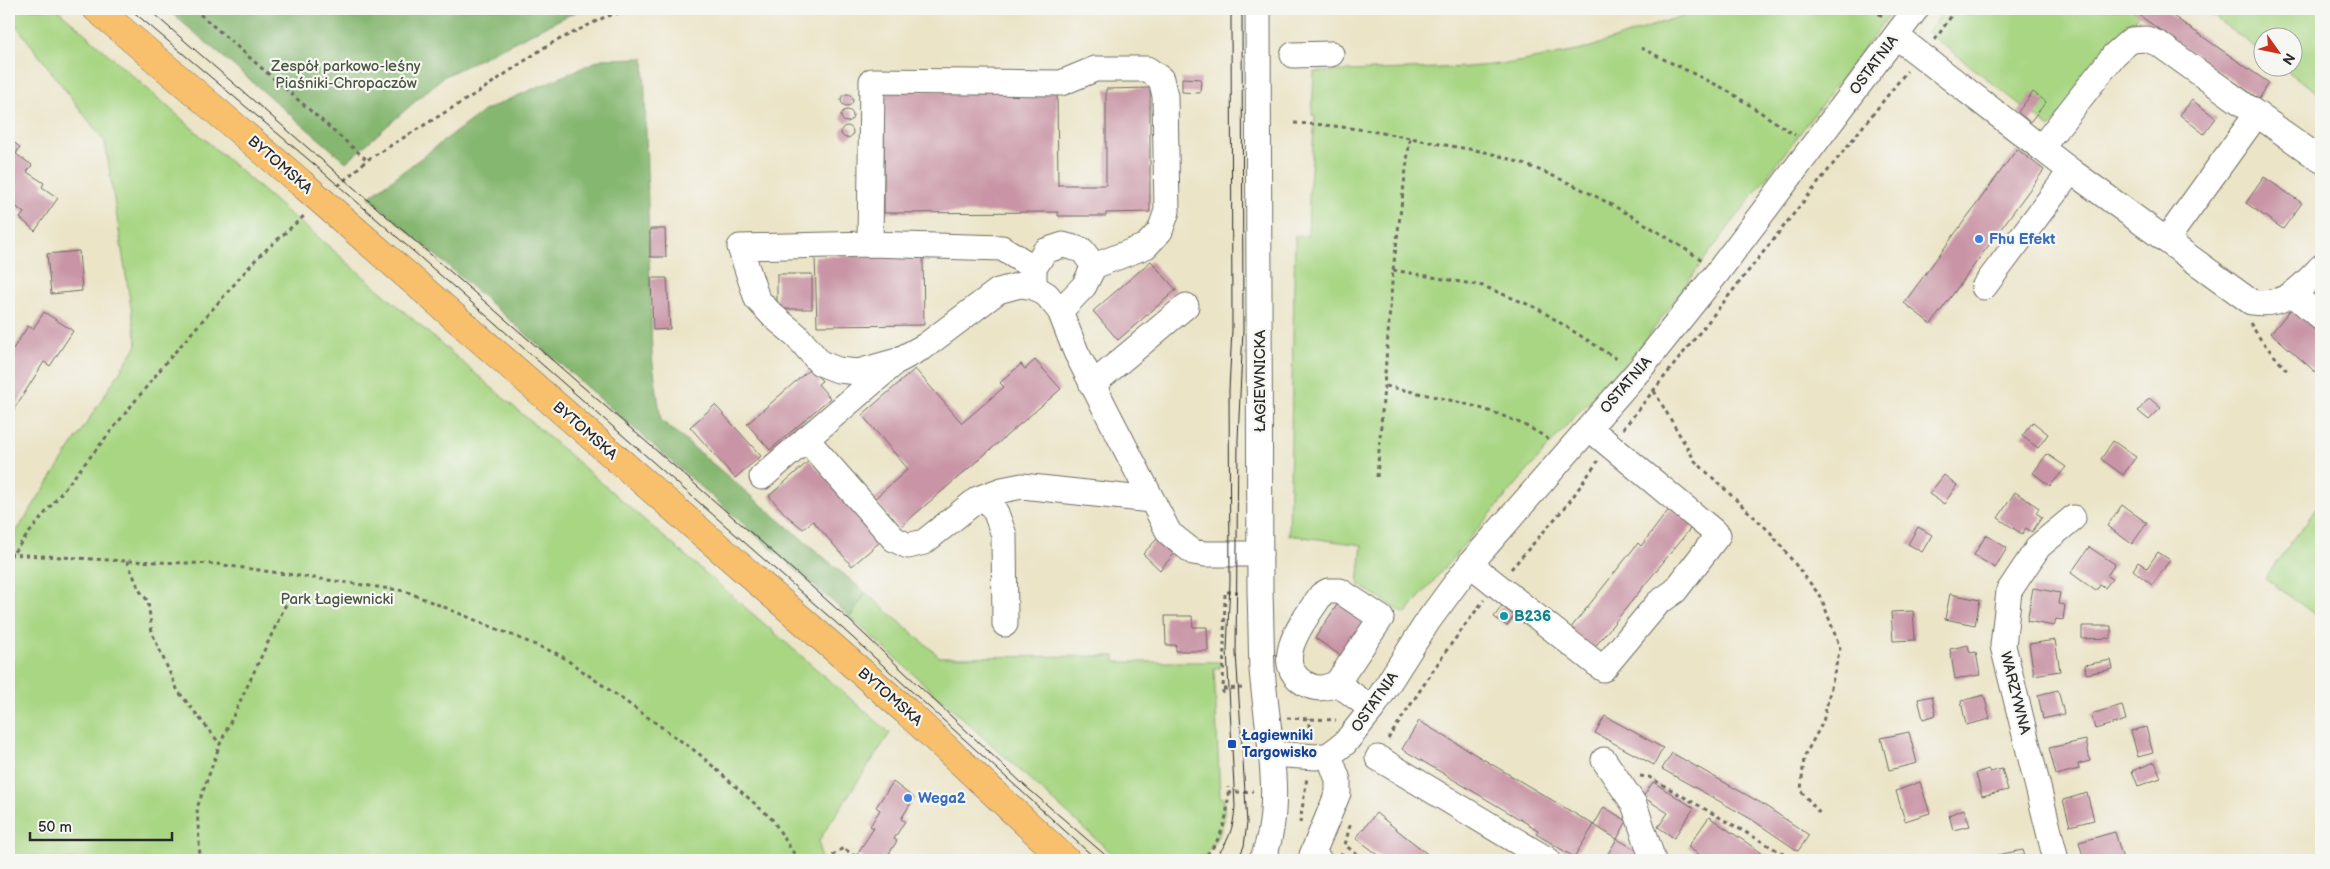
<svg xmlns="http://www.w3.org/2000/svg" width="2330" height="869" viewBox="0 0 2330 869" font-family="'Balsamiq Sans',sans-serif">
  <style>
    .green { fill: #a8d683; stroke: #6a8057 }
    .forest { fill: #86b771; stroke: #58714e }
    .building { fill: #c995a6 }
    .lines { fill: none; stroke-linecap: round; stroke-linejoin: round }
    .minor-casing { stroke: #6e6c62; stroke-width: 27 }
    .major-casing { stroke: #6e6c62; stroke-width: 29 }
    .path { stroke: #6e6c62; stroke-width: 3; stroke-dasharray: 4 4; stroke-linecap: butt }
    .minor { stroke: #fff; stroke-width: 25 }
    .major { stroke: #f8bf6c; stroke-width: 28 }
    .tram { stroke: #2b2b2b; stroke-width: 1 }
    .major-bridge-casing { stroke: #6e6c62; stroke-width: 29; stroke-linecap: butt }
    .major-bridge { stroke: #f8bf6c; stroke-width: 28 }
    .shop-dot { fill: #3f7fe0; stroke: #f6f6f2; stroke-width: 2 }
    .culture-dot { fill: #0f9aa8; stroke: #f6f6f2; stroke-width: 2 }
    .transit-dot { fill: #1a4fb4; stroke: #f6f6f2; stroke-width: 2 }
    .labels { text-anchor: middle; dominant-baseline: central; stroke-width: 4.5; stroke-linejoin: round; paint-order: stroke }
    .street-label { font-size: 15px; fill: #2b2b2b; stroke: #f6f6f2 }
    .park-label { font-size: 15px; fill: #4a5641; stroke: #f6f6f2 }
    .shop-label { font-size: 15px; font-weight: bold; fill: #366cbe; stroke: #f6f6f2; text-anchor: start }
    .culture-label { font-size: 15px; font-weight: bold; fill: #0d838f; stroke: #f6f6f2; text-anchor: start }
    .transit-label { font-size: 15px; font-weight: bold; fill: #164399; stroke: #f6f6f2; text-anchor: start }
  </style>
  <rect width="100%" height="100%" fill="#f6f6f2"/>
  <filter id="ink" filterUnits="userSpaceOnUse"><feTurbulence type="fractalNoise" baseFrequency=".02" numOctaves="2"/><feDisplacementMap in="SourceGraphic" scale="10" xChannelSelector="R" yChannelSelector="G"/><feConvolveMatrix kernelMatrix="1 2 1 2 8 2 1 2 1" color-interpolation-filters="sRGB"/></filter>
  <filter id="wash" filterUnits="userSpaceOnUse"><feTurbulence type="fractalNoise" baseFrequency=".0096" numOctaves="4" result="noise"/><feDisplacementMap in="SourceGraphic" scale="20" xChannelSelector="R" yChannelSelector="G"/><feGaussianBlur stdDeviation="1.12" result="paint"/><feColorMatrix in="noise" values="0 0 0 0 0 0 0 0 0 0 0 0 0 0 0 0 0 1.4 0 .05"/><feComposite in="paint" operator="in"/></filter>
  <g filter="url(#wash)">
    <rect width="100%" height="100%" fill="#ebe4c7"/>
    <!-- green -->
    <g class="green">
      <polygon points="9,9 57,9 287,212 318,237 890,733 819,840 821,860 9,860 9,543 137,345 105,142 9,16"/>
      <polygon points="1702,9 1894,9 1703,261 1642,345 1566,426 1405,614 1358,584 1362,545 1289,535 1295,236 1308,236 1309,198 1315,116 1312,115 1314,72 1468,67 1512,63 1582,50"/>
      <polygon points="1946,9 2143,9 2050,128 1927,32"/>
      <polygon points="2203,9 2321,9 2321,95 2283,68 2292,68 2292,38 2262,38 2262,52"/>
      <polygon points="2321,502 2321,619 2265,578"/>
      <polygon points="866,593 940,657 1115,656 1115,662 1220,662 1220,668 1214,668 1220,797 1224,798 1224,821 1220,833 1208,852 1197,860 1119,860 850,617"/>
    </g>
    <!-- forest -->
    <g class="forest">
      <polygon points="167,9 581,9 443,77 346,162"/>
      <polygon points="644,58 652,357 661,420 866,593 850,617 369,197 485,110 602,59"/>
    </g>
    <g id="blocks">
      <!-- building -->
      <g class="building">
        <polygon points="2135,9 2163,9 2269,83 2259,99 2133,11"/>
        <polygon points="1182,78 1201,79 1200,93 1182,92"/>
        <polygon points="1150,88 1150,212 1106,213 1106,216 1058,216 1058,212 884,213 884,91 1057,90 1058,185 1106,185 1106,89"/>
        <polygon points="2033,92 2046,102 2030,122 2018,112"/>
        <circle cx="847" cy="100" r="6"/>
        <polygon points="2192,100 2216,118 2204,134 2180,115"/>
        <circle cx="847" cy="116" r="6"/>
        <circle cx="847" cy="132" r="6"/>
        <polygon points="9,139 20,147 16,154 32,165 27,172 44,183 42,187 58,198 35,231 20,218 24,213 9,201 12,195 9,193"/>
        <polygon points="2017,149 2044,170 1931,324 1904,303"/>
        <polygon points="2264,177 2302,203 2283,229 2246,203"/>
        <polygon points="650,229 665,229 666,257 650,257"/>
        <polygon points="79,251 82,291 51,294 47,254"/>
        <polygon points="815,256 923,256 924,325 817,326"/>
        <polygon points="1151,261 1176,290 1118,340 1093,311"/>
        <rect x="777" y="274" width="35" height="35"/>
        <polygon points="651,278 667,278 670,329 653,330"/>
        <polygon points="2293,307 2321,332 2321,377 2271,333"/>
        <polygon points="44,312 73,331 50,366 44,362 9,417 9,355 28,326 33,329"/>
        <polygon points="1035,360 1061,389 899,528 874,499 908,469 862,415 915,369 962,423 1004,387 1000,383 1021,364 1025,369"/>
        <polygon points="811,368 822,381 818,384 830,398 770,450 747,424"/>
        <polygon points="2149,398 2161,408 2149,420 2138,411"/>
        <polygon points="715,405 761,456 735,478 690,427"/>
        <polygon points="2033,422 2048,434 2038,448 2022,436"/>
        <polygon points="2113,441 2136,457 2123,475 2101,459"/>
        <polygon points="2047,454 2066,467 2050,486 2033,473"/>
        <polygon points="810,460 880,542 852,566 813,521 803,529 786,515 769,496"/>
        <polygon points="1944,475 1957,485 1944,504 1929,494"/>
        <polygon points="2015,492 2039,508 2036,513 2042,517 2032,532 2026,528 2022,534 1998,518"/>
        <polygon points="2122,505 2147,523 2132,544 2107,526"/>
        <polygon points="1670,508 1693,525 1594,648 1570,629 1638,543 1641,546"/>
        <polygon points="1918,527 1932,535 1922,552 1908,544"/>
        <polygon points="1986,535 2007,548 1995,568 1974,555"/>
        <polygon points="1157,539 1174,554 1160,570 1143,554"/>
        <polygon points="2089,547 2115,564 2107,576 2112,579 2105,588 2100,585 2096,591 2071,573"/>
        <polygon points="2158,552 2170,560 2152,585 2133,570 2138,562 2147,568"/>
        <polygon points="2033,588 2060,593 2058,604 2065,605 2063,620 2056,619 2054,626 2027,621"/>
        <polygon points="1950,594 1980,600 1975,625 1945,619"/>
        <polygon points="1339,602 1368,621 1344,658 1315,638"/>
        <polygon points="1502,606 1514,616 1507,626 1494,617"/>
        <polygon points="1913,611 1915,640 1893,641 1891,612"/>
        <polygon points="1165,616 1192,616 1193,627 1207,627 1208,651 1176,651 1176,645 1166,645"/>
        <polygon points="2082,626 2111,626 2111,638 2082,639"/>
        <polygon points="2055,640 2060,671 2034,675 2029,644"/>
        <polygon points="1968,645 1970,653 1976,652 1980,675 1955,679 1950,649"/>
        <polygon points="2111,660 2113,669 2086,674 2085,665"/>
        <polygon points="2058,690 2064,714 2043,719 2038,695"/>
        <polygon points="1984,695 1990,719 1966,725 1961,701"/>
        <polygon points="1932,696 1936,715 1923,719 1918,699"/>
        <polygon points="2122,705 2126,720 2095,729 2091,714"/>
        <polygon points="1605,716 1663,748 1654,765 1595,733"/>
        <polygon points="1419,721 1594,825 1574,857 1536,834 1538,830 1402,749"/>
        <polygon points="2146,727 2153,753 2138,757 2131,731"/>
        <polygon points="1909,732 1917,763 1889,770 1881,738"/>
        <polygon points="2086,740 2090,761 2078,764 2079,769 2056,775 2049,748"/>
        <polygon points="1672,753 1761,803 1809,835 1798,851 1751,819 1662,769"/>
        <polygon points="2155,762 2161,778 2138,786 2132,771"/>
        <polygon points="1988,769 1990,772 2002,769 2008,790 1982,796 1976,773"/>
        <polygon points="893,782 914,798 901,819 905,821 894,839 897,841 885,860 867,860 857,854 874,828 870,826 880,810 876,807"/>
        <polygon points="1653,782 1694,808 1674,838 1658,827 1668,813 1643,797"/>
        <polygon points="1920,782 1930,813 1905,821 1896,791"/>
        <polygon points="2087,793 2094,820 2070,826 2063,800"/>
        <polygon points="1604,807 1627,821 1617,839 1594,825"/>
        <polygon points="1964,809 1970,826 1953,830 1949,815"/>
        <polygon points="1376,813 1435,860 1385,860 1356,838"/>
        <polygon points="1709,817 1772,860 1707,860 1688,847"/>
        <polygon points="2115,832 2123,859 2084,860 2079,842"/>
        <polygon points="1617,839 1650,858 1649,860 1604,860"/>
        <polygon points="2023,850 2026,860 1999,860 1997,855"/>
      </g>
    </g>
  </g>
  <g filter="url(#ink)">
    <use href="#blocks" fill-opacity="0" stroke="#6e6c62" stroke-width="1"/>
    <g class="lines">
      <defs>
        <g id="minor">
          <path d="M 1258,9 L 1260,592 C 1261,618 1261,644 1262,669 C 1266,726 1286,807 1262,860"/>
          <path d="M 1896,36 L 2071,171 L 2251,302 C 2285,307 2299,290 2321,267"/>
          <polyline points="1293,55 1331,54"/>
          <polyline points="2041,148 2114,55 2131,40 2146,39 2159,44 2321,160"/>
          <polyline points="2167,239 2257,114"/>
          <polyline points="870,244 872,81 1061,83 1095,69 1147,69 1161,79 1165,96 1167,211 1160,231 1146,246 1094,266 1084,286 1060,311"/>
          <polyline points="1034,268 1002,248 870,244 740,247 757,299 773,316 796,335 820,363 838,370 858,372 897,361 925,346 998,291 1020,285 1034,287 1047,295 1060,311 1076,352 1169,533 1193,552 1205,554 1260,554"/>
          <polyline points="1034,284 1034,268 1045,251 1063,245 1082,250 1094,266"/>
          <polyline points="1984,287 2071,171"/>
          <polyline points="2293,294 2321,318"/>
          <polyline points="1092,385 1186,306"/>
          <polyline points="806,439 894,539 908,546 924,542 978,499 1002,490 1022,486 1151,500"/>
          <polyline points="762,477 890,367"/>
          <polyline points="986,496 996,513 1004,535 1005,624"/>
          <polyline points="1470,564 1603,669 1658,603 1675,591 1718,535 1589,428"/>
          <path d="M 1337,683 C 1325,689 1316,690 1304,683 C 1269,661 1306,618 1321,595 L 1328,591 L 1340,591 L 1381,618 L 1337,683 L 1372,709"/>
          <polyline points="1271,754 1316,757 1329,755 1345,743 1372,709 1428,621 1470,564 1641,368 1717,273 1916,9"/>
          <polyline points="1378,758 1548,860"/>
          <polyline points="1604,760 1634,804 1653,860"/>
          <polyline points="1319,860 1312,855 1338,793 1338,780 1329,755"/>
          <polyline points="2056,860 2003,646 2009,591 2039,546 2073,518"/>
        </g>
        <g id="major">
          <polyline points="97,9 301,183"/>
          <polyline points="340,217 905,710 1066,860"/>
        </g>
      </defs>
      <!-- minor casing -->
      <use href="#minor" class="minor-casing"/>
      <!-- major casing -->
      <use href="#major" class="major-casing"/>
      <!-- path -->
      <g class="path">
        <polyline points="194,9 367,160"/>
        <polyline points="1872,9 1884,17"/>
        <polyline points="1935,40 1956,9"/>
        <polyline points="1641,48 1725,89 1795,135"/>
        <path d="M 1294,123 C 1343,125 1392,134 1440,144 C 1460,148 1481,150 1500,156 C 1573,179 1638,218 1702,260"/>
        <polyline points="338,186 367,160 480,91 548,45 605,17 631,9"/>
        <polyline points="1393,270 1483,286 1537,308 1620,361"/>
        <polyline points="2250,323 2261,340 2288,372"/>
        <path d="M 1386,386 C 1442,399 1503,407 1551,441"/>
        <polyline points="1654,391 1695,461 1770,532 1821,597 1840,648 1823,722 1804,757 1801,791 1821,815"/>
        <polyline points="1623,429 1907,71"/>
        <polyline points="1377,477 1393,270 1410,138"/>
        <polyline points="9,554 127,561 216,564 405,591 560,655 698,753 772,819 798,860"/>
        <polyline points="9,558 168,360 258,257 305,215"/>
        <polyline points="127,561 140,591 148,601 152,633 178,691 220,744"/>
        <polyline points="1511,569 1567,505 1598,461"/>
        <polyline points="1223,689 1242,688"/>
        <polyline points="1223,694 1225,592 1238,592"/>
        <polyline points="1287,718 1336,720"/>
        <polyline points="1309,735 1309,718"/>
        <polyline points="1388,739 1446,651 1484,600"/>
        <polyline points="1640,776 1649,777 1794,860"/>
        <polyline points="1228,793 1253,791"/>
        <polyline points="1300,823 1307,777"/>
        <polyline points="1350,825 1345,845 1364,860"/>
        <polyline points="1340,853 1349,860"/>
        <polyline points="203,860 200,858 197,808 220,744 287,602"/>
        <polyline points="826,860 843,848 861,860"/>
        <path d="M 1201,860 C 1223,841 1229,815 1228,787"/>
      </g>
      <!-- minor -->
      <use href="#minor" class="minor"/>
      <!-- major -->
      <use href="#major" class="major"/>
      <!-- tram -->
      <g class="tram">
        <polyline points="130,9 315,165 842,628 1097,860"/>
        <polyline points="148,9 765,545 848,619 1024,785 1111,860"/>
        <path d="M 1213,860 C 1228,845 1234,827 1235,806 L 1227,650 L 1230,581 L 1229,390 L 1232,330 L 1231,9"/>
        <polyline points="1238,860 1244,846 1247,823 1236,653 1238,439 1243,330 1242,9"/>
      </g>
      <defs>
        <polyline id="major-bridge" points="301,183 340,217"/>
      </defs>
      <!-- major-bridge casing -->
      <use href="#major-bridge" class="major-bridge-casing"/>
      <!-- major-bridge -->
      <use href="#major-bridge" class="major-bridge"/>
    </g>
  </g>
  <!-- markers -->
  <g class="shop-dot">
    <circle cx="1979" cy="239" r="5"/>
    <circle cx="908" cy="798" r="5"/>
  </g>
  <circle class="culture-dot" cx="1504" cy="616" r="5"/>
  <rect class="transit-dot" x="1227" y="739" width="10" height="10" rx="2.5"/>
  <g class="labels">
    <!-- street labels -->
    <g class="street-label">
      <text transform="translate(1874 65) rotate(-53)">OSTATNIA</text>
      <text transform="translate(280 165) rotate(41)">BYTOMSKA</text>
      <text transform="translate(1260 381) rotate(-90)">ŁAGIEWNICKA</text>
      <text transform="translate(1626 385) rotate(-49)">OSTATNIA</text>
      <text transform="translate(585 431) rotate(41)">BYTOMSKA</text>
      <text transform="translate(2015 693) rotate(76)">WARZYWNA</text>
      <text transform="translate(890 697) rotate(41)">BYTOMSKA</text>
      <text transform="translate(1375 702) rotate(-55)">OSTATNIA</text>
    </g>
    <!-- park labels -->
    <g class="park-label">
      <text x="346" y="66">Zespół parkowo-leśny<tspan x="346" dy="17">Piaśniki-Chropaczów</tspan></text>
      <text x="337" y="599">Park Łagiewnicki</text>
    </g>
    <!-- shop labels -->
    <g class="shop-label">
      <text x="1989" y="239">Fhu Efekt</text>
      <text x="918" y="798">Wega2</text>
    </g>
    <!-- culture labels -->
    <g class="culture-label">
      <text x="1514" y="616">B236</text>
    </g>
    <!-- transit labels -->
    <g class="transit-label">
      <text x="1242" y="735">Łagiewniki<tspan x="1242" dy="17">Targowisko</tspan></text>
    </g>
  </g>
  <!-- margin -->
  <rect width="2330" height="869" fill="none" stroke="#f6f6f2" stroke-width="30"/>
  <!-- north arrow -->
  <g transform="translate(2278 52) rotate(123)"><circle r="24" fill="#f6f6f2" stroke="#a5a5a2"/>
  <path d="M0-4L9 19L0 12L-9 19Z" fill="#c8321e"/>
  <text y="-8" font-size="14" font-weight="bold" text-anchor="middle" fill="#2b2b2b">N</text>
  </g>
  <!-- scale -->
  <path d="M30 832v8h142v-8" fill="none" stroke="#2b2b2b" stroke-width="2.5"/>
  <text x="38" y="832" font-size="15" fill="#2b2b2b" stroke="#f6f6f2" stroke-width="4" paint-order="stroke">50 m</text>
</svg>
